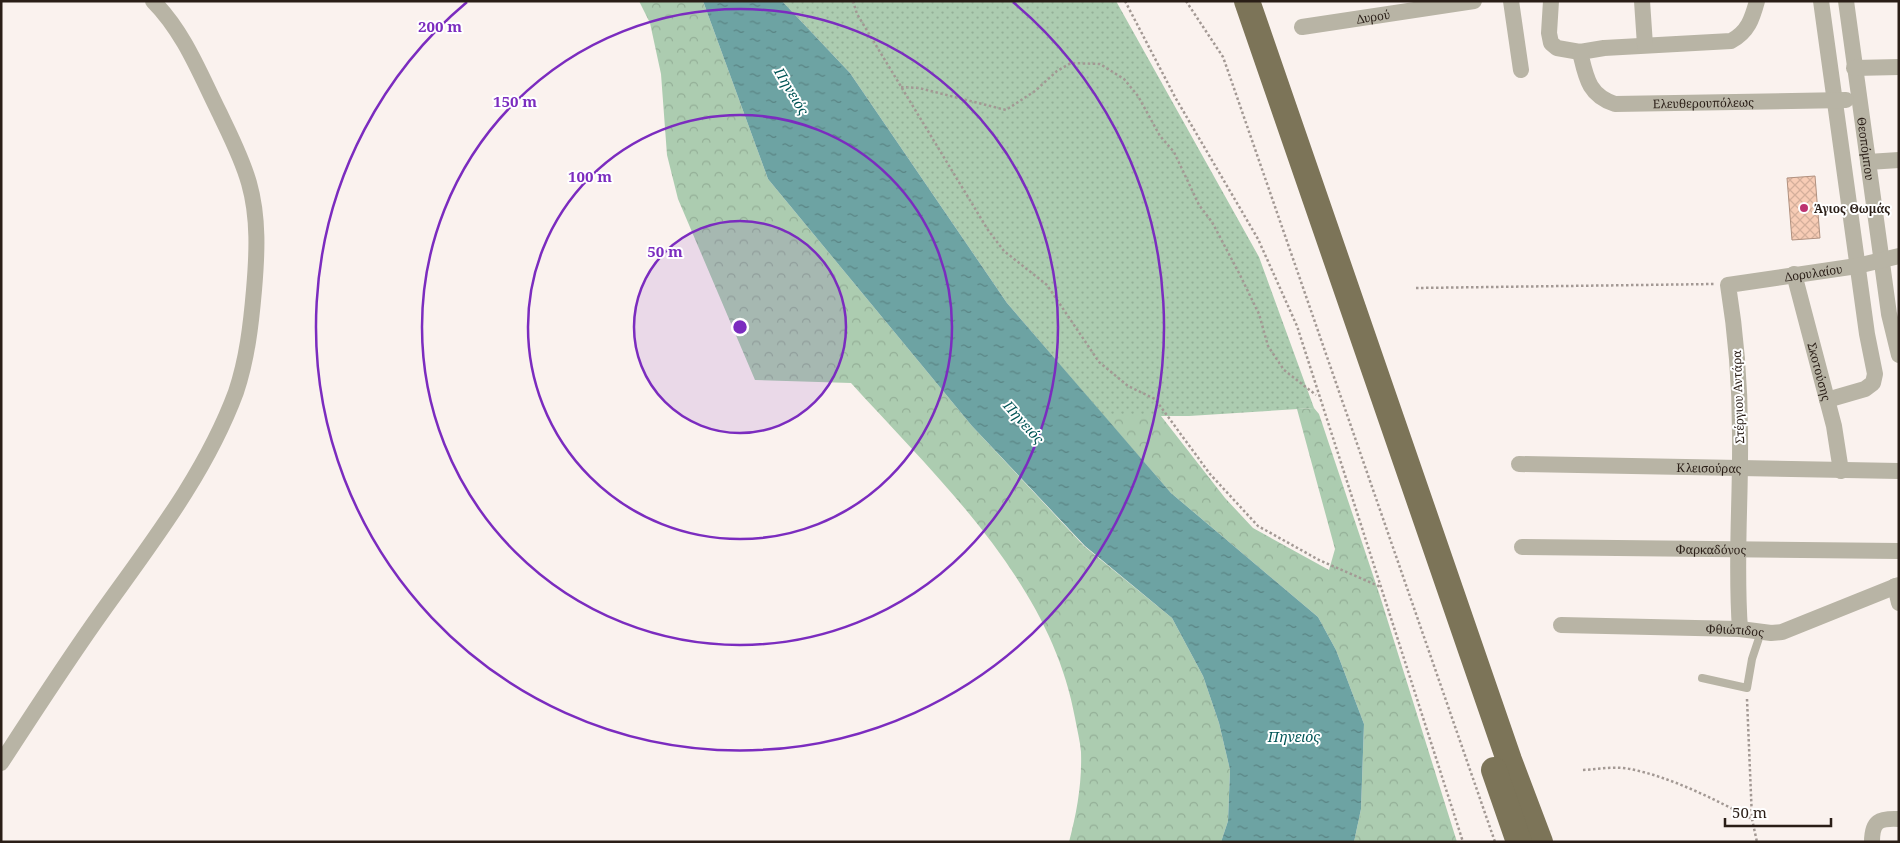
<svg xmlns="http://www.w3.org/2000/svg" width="1900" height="843" viewBox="0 0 1900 843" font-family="'Noto Serif',serif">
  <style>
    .grass { fill: url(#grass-dots) }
    .forest { fill: url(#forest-crowns) }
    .water { fill: url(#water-ripples) }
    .building { fill: url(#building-cross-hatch); stroke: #b1917f }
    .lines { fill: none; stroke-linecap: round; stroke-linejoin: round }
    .path { stroke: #a39994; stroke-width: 2.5; stroke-dasharray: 2.5 2.5; stroke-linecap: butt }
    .service { stroke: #b8b4a5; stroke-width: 8 }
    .minor { stroke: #b8b4a5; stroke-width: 16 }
    .trunk { stroke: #7c7458; stroke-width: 26 }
    .ring { fill: none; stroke: #7b2cbf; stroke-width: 2.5 }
    .poi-dot { fill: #bc3370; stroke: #fff; stroke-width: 2 }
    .labels { text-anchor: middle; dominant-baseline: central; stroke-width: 4; stroke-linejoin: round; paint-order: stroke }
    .street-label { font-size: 12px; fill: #2a1e17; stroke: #fff }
    .poi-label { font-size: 12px; font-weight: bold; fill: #2a1e17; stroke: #fff; text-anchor: start }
    .water-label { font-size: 14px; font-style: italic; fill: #005556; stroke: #fff }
    .centre { fill: #7b2cbf; stroke: #fff; stroke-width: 2.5 }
    .ring-label { font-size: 15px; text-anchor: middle; font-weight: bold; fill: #7b2cbf; stroke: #fff; stroke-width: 4; stroke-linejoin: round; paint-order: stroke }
  </style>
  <defs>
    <pattern id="grass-dots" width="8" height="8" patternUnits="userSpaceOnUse" patternTransform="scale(1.25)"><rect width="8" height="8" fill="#acccb0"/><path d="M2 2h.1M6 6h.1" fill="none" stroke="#94af97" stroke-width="1.8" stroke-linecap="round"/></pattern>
    <pattern id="forest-crowns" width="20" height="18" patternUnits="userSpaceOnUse" patternTransform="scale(1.25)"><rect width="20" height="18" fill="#acccb0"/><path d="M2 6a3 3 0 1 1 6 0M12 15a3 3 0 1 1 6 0" fill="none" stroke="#94af97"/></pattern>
    <pattern id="water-ripples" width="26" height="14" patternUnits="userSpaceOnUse" patternTransform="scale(1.25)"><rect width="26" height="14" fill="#6da3a3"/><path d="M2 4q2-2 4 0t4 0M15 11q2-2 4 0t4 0" fill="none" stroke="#5a8484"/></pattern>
    <pattern id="building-cross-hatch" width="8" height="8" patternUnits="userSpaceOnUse" patternTransform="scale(1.25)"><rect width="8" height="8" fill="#f7ccb5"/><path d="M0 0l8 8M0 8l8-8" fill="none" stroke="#d4af9b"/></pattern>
  </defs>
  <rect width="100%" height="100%" fill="#faf2ee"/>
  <!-- grass -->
  <polygon class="grass" points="782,1 1116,1 1259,257 1314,408 1189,416 1104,416 1007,303 850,73"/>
  <!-- forest -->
  <g class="forest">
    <path d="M 639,1 L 703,1 L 768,179 L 972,426 L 1084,546 L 1172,618 L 1203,676 L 1219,723 L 1230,770 L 1228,821 L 1221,842 L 1069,842 C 1077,812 1082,783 1081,752 C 1080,741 1077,729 1075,718 C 1051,583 940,481 851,383 L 755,380 L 678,199 L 667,155 L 661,74 L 650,23 Z"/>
    <polygon points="1314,408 1319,414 1379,593 1457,842 1354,842 1361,809 1364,724 1336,650 1318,617 1171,493 1104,416 1161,416 1225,498 1253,528 1329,570 1335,549 1297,409"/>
  </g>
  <!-- water -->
  <polygon class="water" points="703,1 782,1 850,73 1007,303 1171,493 1318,617 1336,650 1364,724 1361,809 1354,842 1221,842 1228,821 1230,770 1219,723 1203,676 1172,618 1085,546 972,426 768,179"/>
  <!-- building -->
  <polygon class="building" points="1815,176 1820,238 1792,240 1787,178"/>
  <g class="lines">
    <!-- path -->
    <g class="path">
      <polyline points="853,1 857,14 988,230 1004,251 1047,285 1099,362 1128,386 1155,399 1210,474 1258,526 1319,560 1381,587"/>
      <polyline points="1125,1 1175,97 1258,239 1297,326 1463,842"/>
      <polyline points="1186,1 1223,57 1228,71 1495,842"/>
      <polyline points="901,87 919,88 1006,110 1035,91 1057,71 1071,63 1100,64 1124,79 1138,96 1160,136 1174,152 1199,205 1212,222 1240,275 1259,314 1268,346 1284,370 1316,395"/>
      <polyline points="1416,288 1714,284"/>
      <polyline points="1747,699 1752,819 1757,842"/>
      <path d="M 1583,770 C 1599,769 1615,766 1630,769 C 1671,777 1716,800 1752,819"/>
    </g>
    <!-- service -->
    <polyline class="service" points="1702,678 1747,688 1752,659 1761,632"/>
    <!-- minor -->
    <g class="minor">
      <polyline points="1511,1 1521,70"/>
      <path d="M 1551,1 L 1549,33 L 1551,43 L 1557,48 L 1580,52 L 1604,48 L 1731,41 C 1748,32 1752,19 1757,1"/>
      <polyline points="1642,1 1645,45"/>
      <polyline points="1821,1 1867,334 1875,374 1873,383 1865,389 1827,400"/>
      <path id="s1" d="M 1846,1 L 1889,314 L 1899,355"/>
      <path id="s2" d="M 1302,27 L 1474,1"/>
      <path id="s3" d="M 1580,52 C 1586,77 1588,95 1615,104 L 1846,100"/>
      <polyline points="1854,68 1899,67"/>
      <polyline points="1868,162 1899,160"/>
      <path id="s4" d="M 1794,274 L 1834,426 L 1841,471"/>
      <path id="s5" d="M 1519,464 L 1899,471"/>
      <path id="s6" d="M 1522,547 L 1899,551"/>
      <polyline points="1895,586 1899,603"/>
      <path id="s7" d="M 1561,625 L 1740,629 L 1771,633 L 1782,632 L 1899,585"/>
      <path id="s8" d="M 1740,629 C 1735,563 1741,499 1740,434 C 1740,384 1736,334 1728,285 L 1857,266 L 1899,256"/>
      <path d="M 1,763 C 34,712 67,661 102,612 C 152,542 206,473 236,392 C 247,359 251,325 254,290 C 257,255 259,218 249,183 C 242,158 230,135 219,112 C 200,74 184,32 153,1"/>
      <path d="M 1872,842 C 1872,821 1879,818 1899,819"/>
    </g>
    <!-- trunk -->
    <g class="trunk">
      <polyline points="1247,1 1509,760 1540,842"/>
      <polyline points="1494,770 1519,842"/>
    </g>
  </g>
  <!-- distance rings -->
  <circle cx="740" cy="327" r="106" fill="#7b2cbf" fill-opacity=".12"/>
  <g class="ring">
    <circle cx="740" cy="327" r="106"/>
    <circle cx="740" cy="327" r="212"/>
    <circle cx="740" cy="327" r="318"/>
    <path d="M1013 2A424 424 0 1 1 467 2"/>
  </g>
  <!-- markers -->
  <circle class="poi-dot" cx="1804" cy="208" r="5"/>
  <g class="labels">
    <!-- street labels -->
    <g class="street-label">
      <text stroke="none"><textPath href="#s2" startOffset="72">Δυρού</textPath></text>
      <text stroke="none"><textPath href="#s3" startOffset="155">Ελευθερουπόλεως</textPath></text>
      <text stroke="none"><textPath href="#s1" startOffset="149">Θεοπόμπου</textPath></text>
      <text stroke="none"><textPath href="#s8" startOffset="431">Δορυλαίου</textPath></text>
      <text stroke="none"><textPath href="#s4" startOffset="101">Σκοτούσης</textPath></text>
      <text transform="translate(1738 397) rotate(-92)">Στέργιου Αντάρα</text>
      <text stroke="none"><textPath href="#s5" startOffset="190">Κλεισούρας</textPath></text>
      <text stroke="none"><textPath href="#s6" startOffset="189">Φαρκαδόνος</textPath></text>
      <text stroke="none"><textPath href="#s7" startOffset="174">Φθιώτιδος</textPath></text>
    </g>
    <!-- poi labels -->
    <g class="poi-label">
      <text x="1814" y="208">Άγιος Θωμάς</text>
    </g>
    <!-- water labels -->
    <g class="water-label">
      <text transform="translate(792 91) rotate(59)">Πηνειός</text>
      <text transform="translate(1024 422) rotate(48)">Πηνειός</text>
      <text x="1294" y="736">Πηνειός</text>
    </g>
  </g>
  <circle cx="740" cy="327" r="8" class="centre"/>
  <g class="ring-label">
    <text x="440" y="32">200 m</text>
    <text x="515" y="107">150 m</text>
    <text x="590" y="182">100 m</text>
    <text x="665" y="257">50 m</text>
  </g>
  <!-- border -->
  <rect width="1900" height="843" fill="none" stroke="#2a1e17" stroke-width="5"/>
  <!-- scale -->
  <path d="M1725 818v8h106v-8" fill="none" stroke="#2a1e17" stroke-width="2.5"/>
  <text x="1732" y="818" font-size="15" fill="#2a1e17" stroke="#ffffff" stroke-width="4" paint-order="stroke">50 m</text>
</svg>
